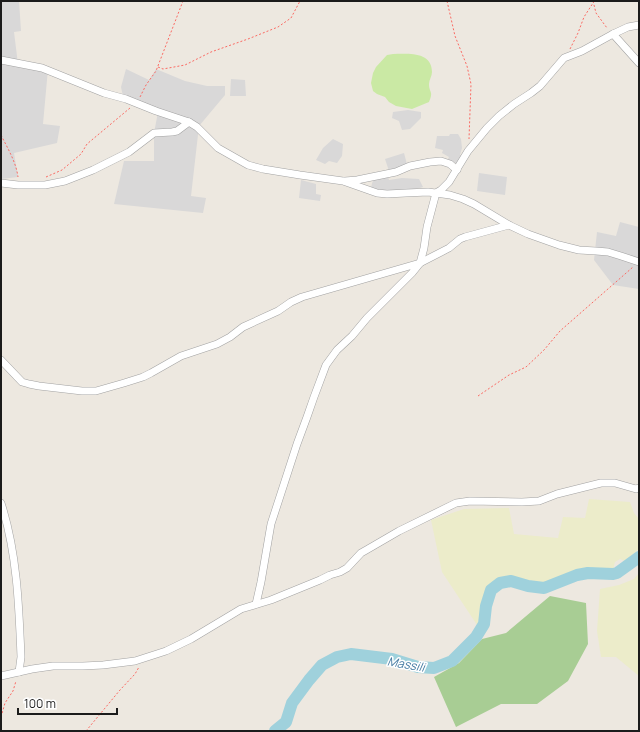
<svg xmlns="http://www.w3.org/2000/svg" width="640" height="732" viewBox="0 0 640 732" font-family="Manrope,sans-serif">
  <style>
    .residential { fill: #d9d8d8 }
    .farmland { fill: #ececca }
    .grass { fill: #cae9a4 }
    .forest { fill: #a8cd94 }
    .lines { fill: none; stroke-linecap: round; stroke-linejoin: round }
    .river { stroke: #9fd1dc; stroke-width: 12 }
    .minor-casing { stroke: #a2a2a2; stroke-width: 8 }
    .path { stroke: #fb6a63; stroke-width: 1; stroke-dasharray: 2 2; stroke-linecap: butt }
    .minor { stroke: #fff; stroke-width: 7 }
    .labels { text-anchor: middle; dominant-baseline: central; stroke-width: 3; stroke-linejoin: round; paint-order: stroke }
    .water-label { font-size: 12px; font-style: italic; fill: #457aa2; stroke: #fff }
  </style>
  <rect width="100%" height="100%" fill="#ede8e0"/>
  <!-- residential -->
  <g class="residential">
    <polygon points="1,1 19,1 21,31 14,32 18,64 48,69 43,124 60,126 57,143 14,153 18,177 1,179"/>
    <polygon points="126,69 149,80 156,69 185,81 207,86 225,86 225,95 199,126 191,196 206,198 203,213 114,204 124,161 154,161 154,133 158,112 124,101 121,87"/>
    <polygon points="231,79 245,80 246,96 230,96"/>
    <polygon points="408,110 421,112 421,118 410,129 402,130 399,121 392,118 393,112"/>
    <polygon points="450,134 458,134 461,139 462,148 460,155 463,156 457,164 448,159 449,157 442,153 443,150 435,148 437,136 449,136"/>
    <polygon points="333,139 343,144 342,156 337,163 329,161 325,164 316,160 323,148"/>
    <polygon points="404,153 408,168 390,174 385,159"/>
    <polygon points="479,173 507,177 505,195 477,191"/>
    <polygon points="388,177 389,180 402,178 419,179 423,187 410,191 370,191 373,180"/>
    <polygon points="301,180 316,184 316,194 321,195 320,201 299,198"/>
    <polygon points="620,222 639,227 639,289 613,285 594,260 597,232 616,236"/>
  </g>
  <!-- farmland -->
  <g class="farmland">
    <polygon points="589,499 630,502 634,513 639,519 639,549 625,561 620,559 615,562 613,570 590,569 570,572 548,583 506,577 494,582 487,591 482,612 477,625 442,572 431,520 464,509 509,508 514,534 558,538 563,517 585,518"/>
    <polygon points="639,573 639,676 616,657 601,657 597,631 600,589 619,585 634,579"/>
  </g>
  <!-- grass -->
  <path class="grass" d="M 393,54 C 407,54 432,51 432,72 C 432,76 429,80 429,84 C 429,93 434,91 429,102 L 412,109 L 396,106 L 389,102 L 385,97 L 377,94 L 373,91 L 371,83 L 373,73 L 376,67 L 387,55 Z"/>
  <!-- forest -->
  <polygon class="forest" points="550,596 586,603 588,644 568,681 537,704 501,704 456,727 434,677 459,663 482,639 506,633"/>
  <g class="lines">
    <!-- river -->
    <polyline class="river" points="275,731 286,722 292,703 309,680 322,665 337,657 351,654 392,659 418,667 434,668 452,661 476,637 484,624 486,606 491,590 500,583 511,581 528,586 544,588 577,575 588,573 613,574 617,573 639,557"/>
    <defs>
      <g id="minor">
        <polyline points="613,34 639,63"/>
        <polyline points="1,60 42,68 104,93 126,99 156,111 189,122 197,127 218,148 248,165 263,169 300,175 343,181 377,193 387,194 406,193 428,192 450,195 463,199 474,204 509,225 528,234 559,245 579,250 596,251 608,252 621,256 639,262"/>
        <polyline points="345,181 357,180 396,172 410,166 430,162 441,161 450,164 457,170"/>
        <polyline points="1,183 18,185 45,185 65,181 93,170 129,152 154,133 172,132 177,131 189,122"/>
        <polyline points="1,360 22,382 29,384 39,386 82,391 96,391 124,383 143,377 151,373 181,356 217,344 230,337 243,327 278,311 291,302 302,297 420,263 449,248 460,239 465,237 509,225"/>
        <path d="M 1,503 C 17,552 19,606 21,657 L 19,672"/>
        <polyline points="256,604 261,582 271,524 297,444 307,417 314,397 326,365 337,350 352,336 367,318 412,273 420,263 424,248 427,227 436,193 441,190 449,182 468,151 487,128 499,116 514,104 531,93 540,86 564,58 582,51 613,34 628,27 639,25"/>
        <polyline points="1,676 32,669 53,666 83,666 103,665 135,661 166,651 191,639 241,609 271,600 320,580 330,575 340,572 347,568 361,553 368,549 399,531 456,503 470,501 522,502 539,501 557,494 601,483 615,483 636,489 639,488"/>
      </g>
    </defs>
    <!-- minor casing -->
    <use href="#minor" class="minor-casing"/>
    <!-- path -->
    <g class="path">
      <polyline points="447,1 455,36 467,66 471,84 469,139"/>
      <polyline points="593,1 596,13 607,28"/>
      <polyline points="570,49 578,33 584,17 593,3"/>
      <polyline points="158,67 163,69 185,65 211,52 248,39 278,27 291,18 300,1"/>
      <polyline points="140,97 146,85 156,71 183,1"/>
      <path d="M 1,135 C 8,149 16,162 18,177"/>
      <polyline points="46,177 62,170 81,154 87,144 130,108"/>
      <polyline points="478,396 509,375 526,367 544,350 560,331 633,267"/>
      <polyline points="1,717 5,703 13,691 16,681"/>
      <polyline points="86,731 120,690 135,674 139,667"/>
    </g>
    <!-- minor -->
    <use href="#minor" class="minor"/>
  </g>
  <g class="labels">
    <!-- water labels -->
    <g class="water-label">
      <text transform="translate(406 664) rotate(10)">Massili</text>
    </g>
  </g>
  <!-- border -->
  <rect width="640" height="732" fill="none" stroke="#1b1b1b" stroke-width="4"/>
  <!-- scale -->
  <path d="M18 708v6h99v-6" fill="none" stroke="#1b1b1b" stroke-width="2"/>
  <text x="24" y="708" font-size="12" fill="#1b1b1b" stroke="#ffffff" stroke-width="3" paint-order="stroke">100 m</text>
</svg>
